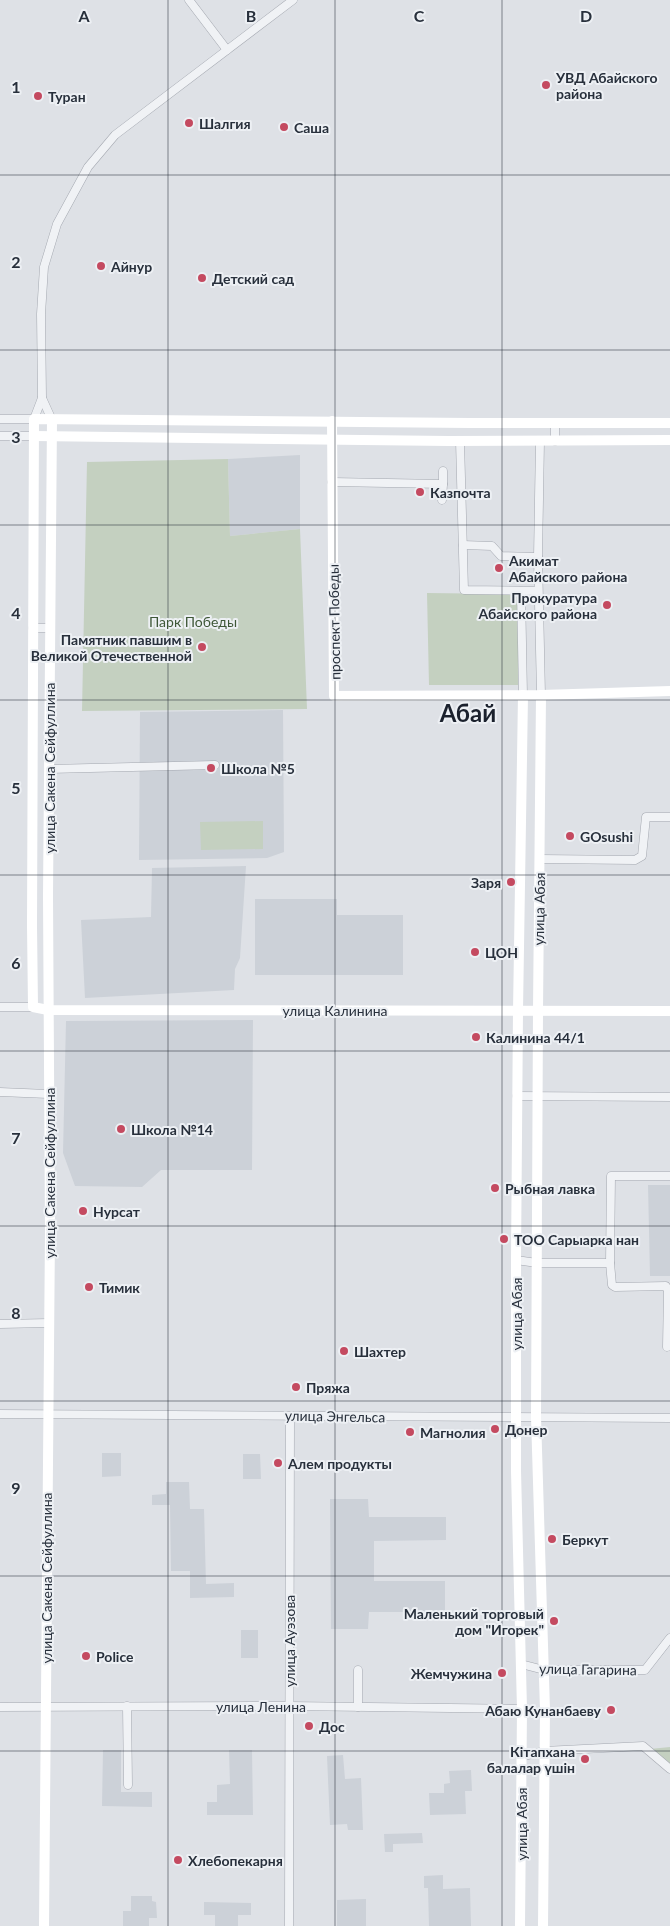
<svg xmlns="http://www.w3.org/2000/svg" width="670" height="1926" viewBox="0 0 670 1926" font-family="Lato,sans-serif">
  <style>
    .built { fill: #ccd1d8 }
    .green { fill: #c4d0c0 }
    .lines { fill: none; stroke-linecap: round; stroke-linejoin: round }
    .street-casing { stroke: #a4a8b0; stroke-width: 9 }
    .street { stroke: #f0f2f5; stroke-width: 8 }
    .secondary { stroke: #fff; stroke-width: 10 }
    .grid { fill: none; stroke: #28303c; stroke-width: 1; stroke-opacity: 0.55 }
    .poi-dot { fill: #c44a60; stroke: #edf0f4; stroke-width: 2 }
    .labels { text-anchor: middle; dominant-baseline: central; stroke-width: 4; stroke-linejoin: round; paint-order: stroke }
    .poi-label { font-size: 14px; font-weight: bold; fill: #28303c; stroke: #edf0f4; text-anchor: start }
    .park-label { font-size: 14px; fill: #3e5737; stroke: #edf0f4 }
    .street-label { font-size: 14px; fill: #28303c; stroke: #edf0f4 }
    .town-label { font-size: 24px; font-weight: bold; fill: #1b212d; stroke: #edf0f4 }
    .grid-label { font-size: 16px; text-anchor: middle; font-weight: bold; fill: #28303c; stroke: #edf0f4; stroke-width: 4; stroke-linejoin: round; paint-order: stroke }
  </style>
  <rect width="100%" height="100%" fill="#dee1e6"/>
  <!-- built -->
  <g class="built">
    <polygon points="300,455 300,529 230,536 228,459"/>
    <polygon points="283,710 284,852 267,858 139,860 140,712"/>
    <polygon points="246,866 240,958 235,969 234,990 85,998 81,920 151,917 152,868"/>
    <polygon points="255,899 337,899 337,915 403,915 403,975 255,975"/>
    <polygon points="253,1020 252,1170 161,1170 142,1187 75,1186 63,1153 66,1021"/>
    <polygon points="648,1185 670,1185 670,1276 650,1276"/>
    <polygon points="102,1453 121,1453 121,1476 102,1477"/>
    <polygon points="243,1454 260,1454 261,1479 243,1479"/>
    <polygon points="166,1482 189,1482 190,1509 204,1509 206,1584 234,1583 234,1597 190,1598 190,1571 171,1571 170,1505 152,1505 152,1495 166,1494"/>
    <polygon points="330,1499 368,1499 369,1517 446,1517 446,1540 374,1541 374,1581 445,1581 445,1612 369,1612 368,1629 331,1629"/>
    <rect x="241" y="1630" width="17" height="28"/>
    <polygon points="103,1750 121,1750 121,1792 152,1792 152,1807 102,1806"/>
    <polygon points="229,1750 252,1750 253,1815 207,1815 207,1802 217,1802 217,1785 230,1784"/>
    <polygon points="343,1755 345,1779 361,1778 363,1830 348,1830 347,1824 330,1825 327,1756"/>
    <polygon points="471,1770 472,1791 465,1791 466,1814 430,1815 429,1793 444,1793 444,1784 450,1783 449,1771"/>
    <polygon points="422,1833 423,1843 393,1844 393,1852 385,1852 384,1834"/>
    <polygon points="443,1875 443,1889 470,1888 471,1926 429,1926 428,1888 424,1888 424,1876"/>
    <polygon points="131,1896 152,1896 152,1901 156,1902 157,1918 149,1918 149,1926 123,1926 123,1911 131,1911"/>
    <polygon points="366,1899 366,1926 337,1926 337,1900"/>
    <polygon points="204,1902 251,1903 251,1915 238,1915 238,1926 215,1926 215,1915 204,1915"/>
  </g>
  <!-- green -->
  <g class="green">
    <polygon points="228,459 230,536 300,529 307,709 82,711 87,462"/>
    <polygon points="427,593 518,594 518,685 429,685"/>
    <polygon points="263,821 263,849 201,850 200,822"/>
    <polygon points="670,1747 670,1765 650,1749"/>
  </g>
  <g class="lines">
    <defs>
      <g id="street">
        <polyline points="189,0 227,50"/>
        <polyline points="42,398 52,420"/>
        <polyline points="0,419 34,419 42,398 41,314 44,267 57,224 88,167 115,135 293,0"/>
        <polyline points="555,423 555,441"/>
        <polyline points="0,436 34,436"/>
        <polyline points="460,441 464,590 538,591"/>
        <polyline points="332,482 443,484 442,500"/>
        <polyline points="443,484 443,471"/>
        <polyline points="463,545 492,546 501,556 538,557 541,695"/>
        <polyline points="538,557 540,441"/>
        <polyline points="521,591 523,695"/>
        <polyline points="33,628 49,628"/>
        <polyline points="49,769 215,765"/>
        <polyline points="540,859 635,860 642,856 646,817 670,817"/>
        <polyline points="0,1007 33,1007"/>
        <polyline points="0,1092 48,1094"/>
        <polyline points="517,1096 670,1097"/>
        <polyline points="516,1260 537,1263 610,1263 611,1176 670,1176"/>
        <polyline points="610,1263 612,1285 615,1287 666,1286 668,1291 667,1347"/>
        <polyline points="0,1324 49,1323"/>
        <polyline points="0,1414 670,1418"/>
        <polyline points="521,1664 544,1670 645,1670 670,1638"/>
        <polyline points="358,1670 358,1707"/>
        <polyline points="127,1706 128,1785"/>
        <polyline points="0,1707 288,1706 522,1709"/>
        <polyline points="521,1757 544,1751 643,1746 670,1769"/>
        <polyline points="289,1926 290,1416"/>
      </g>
    </defs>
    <!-- street casing -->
    <use href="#street" class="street-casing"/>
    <!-- street -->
    <use href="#street" class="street"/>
    <!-- secondary -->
    <g class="secondary">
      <polyline points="332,421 334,696 541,695 670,691"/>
      <polyline points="670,423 470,423 34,419 32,926 33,1007 48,1010 670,1011"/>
      <polyline points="34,436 449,441 670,440"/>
      <polyline points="541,695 538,1011 536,1417 545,1710 543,1926"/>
      <polyline points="44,1926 50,1232 48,896 52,420"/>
      <polyline points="520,1926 522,1709 516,1471 516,1260 518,1011 523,695"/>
    </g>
  </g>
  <!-- grid -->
  <path class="grid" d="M 168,0 L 168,1926M 335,0 L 335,1926M 502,0 L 502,1926M 0,175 L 670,175M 0,350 L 670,350M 0,525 L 670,525M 0,700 L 670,700M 0,875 L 670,875M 0,1051 L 670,1051M 0,1226 L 670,1226M 0,1401 L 670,1401M 0,1576 L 670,1576M 0,1751 L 670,1751"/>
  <!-- markers -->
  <g class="poi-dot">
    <circle cx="546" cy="85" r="5"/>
    <circle cx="38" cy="96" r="5"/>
    <circle cx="189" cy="123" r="5"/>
    <circle cx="284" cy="127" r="5"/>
    <circle cx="101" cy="266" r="5"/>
    <circle cx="202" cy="278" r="5"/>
    <circle cx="420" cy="492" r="5"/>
    <circle cx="499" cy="568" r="5"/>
    <circle cx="607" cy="605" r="5"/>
    <circle cx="202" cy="647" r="5"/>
    <circle cx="211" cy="768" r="5"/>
    <circle cx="570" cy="836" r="5"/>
    <circle cx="511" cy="882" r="5"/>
    <circle cx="475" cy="952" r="5"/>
    <circle cx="476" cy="1037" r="5"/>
    <circle cx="121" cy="1129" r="5"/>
    <circle cx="495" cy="1188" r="5"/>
    <circle cx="83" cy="1211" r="5"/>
    <circle cx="504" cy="1239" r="5"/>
    <circle cx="89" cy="1287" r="5"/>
    <circle cx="344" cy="1351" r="5"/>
    <circle cx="296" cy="1387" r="5"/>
    <circle cx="495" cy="1429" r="5"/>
    <circle cx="410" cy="1432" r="5"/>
    <circle cx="278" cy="1463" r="5"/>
    <circle cx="552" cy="1539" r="5"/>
    <circle cx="554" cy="1621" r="5"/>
    <circle cx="86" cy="1656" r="5"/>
    <circle cx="502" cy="1673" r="5"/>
    <circle cx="611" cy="1710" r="5"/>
    <circle cx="309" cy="1726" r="5"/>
    <circle cx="585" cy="1759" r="5"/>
    <circle cx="178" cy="1860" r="5"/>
  </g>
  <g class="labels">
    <!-- poi labels -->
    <g class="poi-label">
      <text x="556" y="77">УВД Абайского<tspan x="556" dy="16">района</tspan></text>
      <text x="48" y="96">Туран</text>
      <text x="199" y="123">Шалгия</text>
      <text x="294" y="127">Саша</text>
      <text x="111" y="266">Айнур</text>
      <text x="212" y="278">Детский сад</text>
      <text x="430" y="492">Казпочта</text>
      <text x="509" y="560">Акимат<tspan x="509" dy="16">Абайского района</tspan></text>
      <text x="597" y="597" text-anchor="end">Прокуратура<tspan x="597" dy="16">Абайского района</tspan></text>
      <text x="192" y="639" text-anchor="end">Памятник павшим в<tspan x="192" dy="16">Великой Отечественной</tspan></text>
      <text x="221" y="768">Школа №5</text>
      <text x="580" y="836">GOsushi</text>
      <text x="501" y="882" text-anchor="end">Заря</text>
      <text x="485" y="952">ЦОН</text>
      <text x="486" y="1037">Калинина 44/1</text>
      <text x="131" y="1129">Школа №14</text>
      <text x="505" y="1188">Рыбная лавка</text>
      <text x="93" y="1211">Нурсат</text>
      <text x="514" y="1239">ТОО Сарыарка нан</text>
      <text x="99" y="1287">Тимик</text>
      <text x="354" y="1351">Шахтер</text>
      <text x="306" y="1387">Пряжа</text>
      <text x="505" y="1429">Донер</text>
      <text x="420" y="1432">Магнолия</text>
      <text x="288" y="1463">Алем продукты</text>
      <text x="562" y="1539">Беркут</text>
      <text x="544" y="1613" text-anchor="end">Маленький торговый<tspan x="544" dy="16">дом "Игорек"</tspan></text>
      <text x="96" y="1656">Police</text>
      <text x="492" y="1673" text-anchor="end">Жемчужина</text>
      <text x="601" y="1710" text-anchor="end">Абаю Кунанбаеву</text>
      <text x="319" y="1726">Дос</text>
      <text x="575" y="1751" text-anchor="end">Кітапхана<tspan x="575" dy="16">балалар үшін</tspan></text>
      <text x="188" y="1860">Хлебопекарня</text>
    </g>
    <!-- park labels -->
    <g class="park-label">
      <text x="193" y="621">Парк Победы</text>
    </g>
    <!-- street labels -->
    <g class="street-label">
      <text transform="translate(334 622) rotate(-91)">проспект Победы</text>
      <text transform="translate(49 768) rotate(-90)">улица Сакена Сейфуллина</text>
      <text transform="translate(539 909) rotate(-89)">улица Абая</text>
      <text x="335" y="1010">улица Калинина</text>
      <text transform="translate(49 1173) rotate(-90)">улица Сакена Сейфуллина</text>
      <text transform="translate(516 1314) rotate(-90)">улица Абая</text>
      <text transform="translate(335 1416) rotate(1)">улица Энгельса</text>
      <text transform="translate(46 1578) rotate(-90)">улица Сакена Сейфуллина</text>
      <text transform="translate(289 1641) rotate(-90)">улица Ауэзова</text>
      <text transform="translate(588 1669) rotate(1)">улица Гагарина</text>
      <text x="261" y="1706">улица Ленина</text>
      <text transform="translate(521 1824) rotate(-90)">улица Абая</text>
    </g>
    <!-- town labels -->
    <g class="town-label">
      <text x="468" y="712">Абай</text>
    </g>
  </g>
  <g class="grid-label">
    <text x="84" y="22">A</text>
    <text x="251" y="22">B</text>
    <text x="419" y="22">C</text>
    <text x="586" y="22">D</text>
    <text x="16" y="93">1</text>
    <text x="16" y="268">2</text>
    <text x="16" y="443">3</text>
    <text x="16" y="619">4</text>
    <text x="16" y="794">5</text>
    <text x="16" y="969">6</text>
    <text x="16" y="1144">7</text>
    <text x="16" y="1319">8</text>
    <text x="16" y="1494">9</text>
  </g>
</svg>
